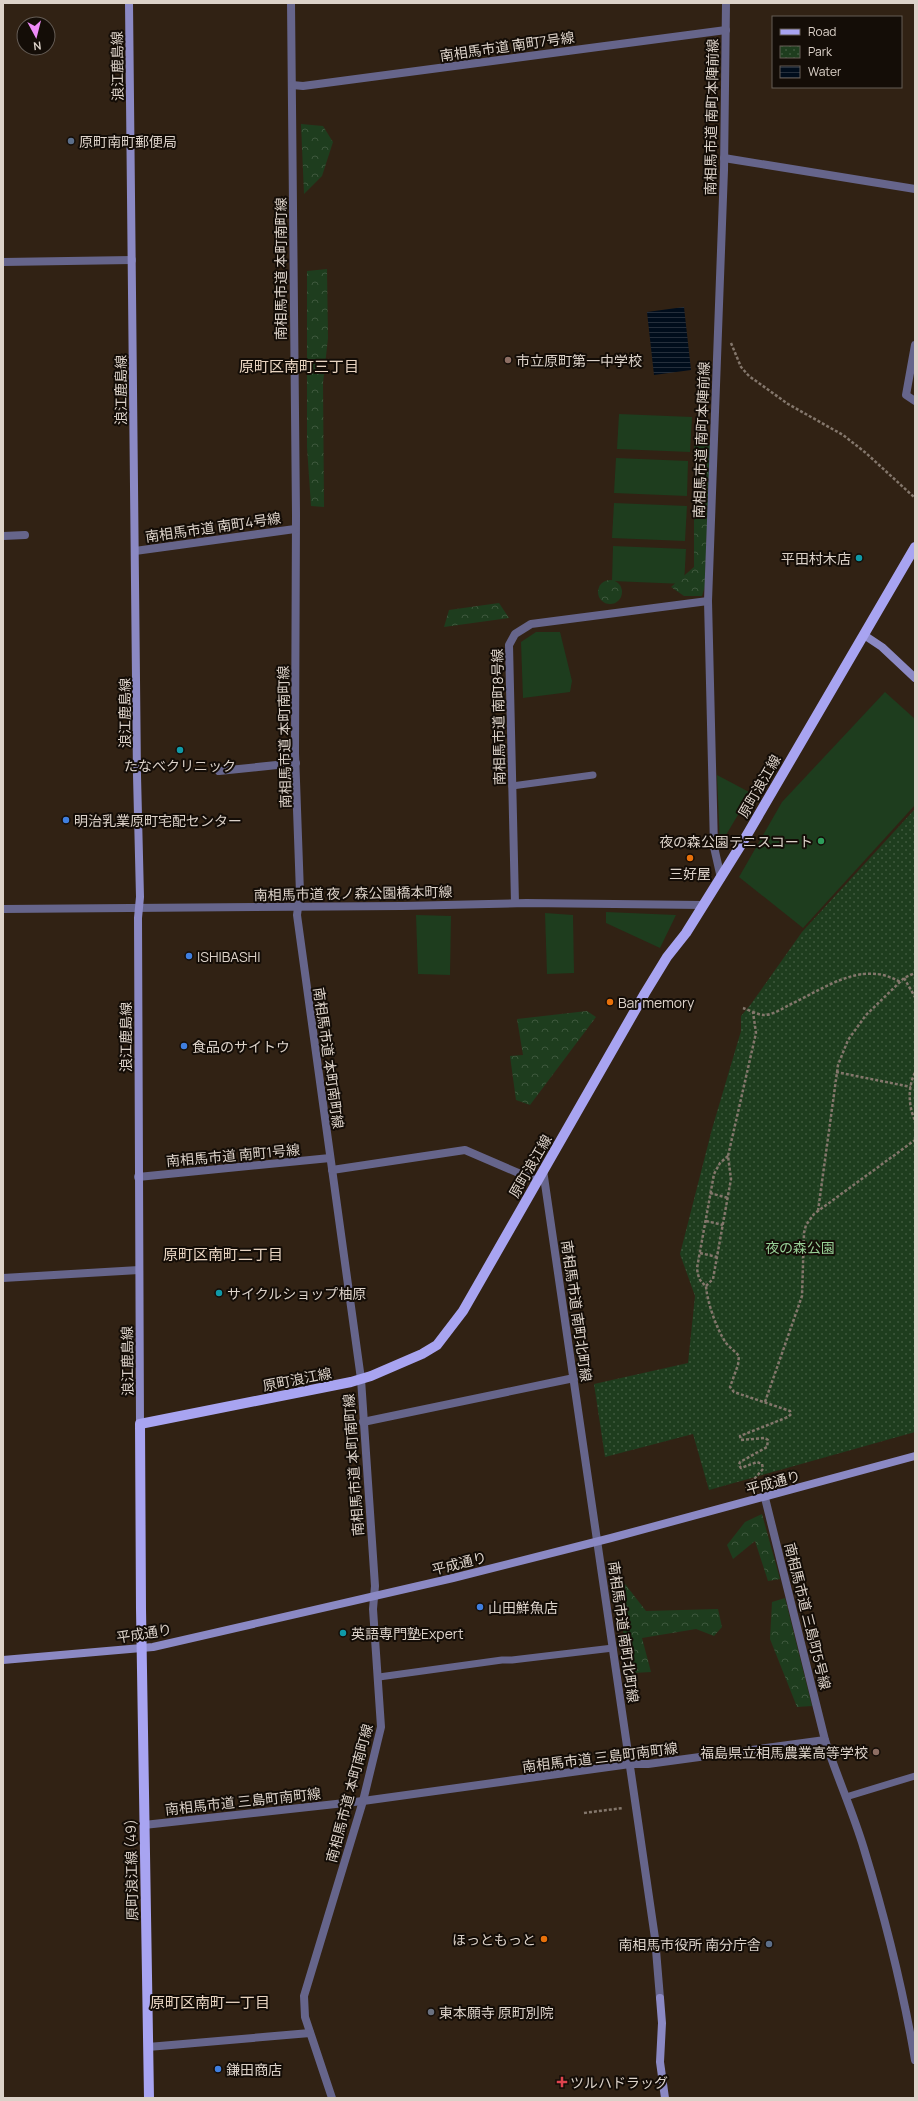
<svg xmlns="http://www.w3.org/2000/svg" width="918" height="2101" viewBox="0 0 918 2101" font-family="Manrope,'Noto Sans JP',sans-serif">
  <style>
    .grass { fill: #1e3d1e }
    .forest { fill: url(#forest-crowns) }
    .park { fill: url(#park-dots) }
    .water { fill: url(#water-rules) }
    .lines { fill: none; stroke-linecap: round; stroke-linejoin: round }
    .path { stroke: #84776c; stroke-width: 2.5; stroke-dasharray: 3 2; stroke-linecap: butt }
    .lane { stroke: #66658b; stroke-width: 7 }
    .street { stroke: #66658b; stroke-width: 8 }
    .secondary { stroke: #8b89c4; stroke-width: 8 }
    .primary { stroke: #a8a4f1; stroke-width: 10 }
    .service-dot { fill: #5c6f8a; stroke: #140d07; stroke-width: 1.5 }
    .education-dot { fill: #8d6e63; stroke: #140d07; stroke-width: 1.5 }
    .culture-dot { fill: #0f9aa8; stroke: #140d07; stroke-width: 1.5 }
    .shop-dot { fill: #3f7fe0; stroke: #140d07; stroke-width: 1.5 }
    .leisure-dot { fill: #2e9e5b; stroke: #140d07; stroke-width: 1.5 }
    .food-dot { fill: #e8710a; stroke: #140d07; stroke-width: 1.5 }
    .worship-dot { fill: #6b7280; stroke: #140d07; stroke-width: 1.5 }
    .health-dot { fill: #e0444e; stroke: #140d07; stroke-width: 1.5 }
    .labels { text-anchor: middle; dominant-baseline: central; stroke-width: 4; stroke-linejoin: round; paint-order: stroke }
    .street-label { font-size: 14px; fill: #dcd2c9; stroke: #140d07 }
    .poi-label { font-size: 14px; fill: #dcd2c9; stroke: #140d07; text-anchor: start }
    .park-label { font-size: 14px; fill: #98d096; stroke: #140d07 }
    .neighbourhood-label { font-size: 15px; fill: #e9d5c2; stroke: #140d07 }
  </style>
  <defs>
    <pattern id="forest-crowns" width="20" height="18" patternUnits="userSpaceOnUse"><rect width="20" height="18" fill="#1e3d1e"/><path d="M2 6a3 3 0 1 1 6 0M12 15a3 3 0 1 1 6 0" fill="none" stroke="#3e583d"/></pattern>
    <pattern id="park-dots" width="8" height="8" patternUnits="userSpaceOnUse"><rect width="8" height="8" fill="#1e3d1e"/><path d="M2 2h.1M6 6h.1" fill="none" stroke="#3e583d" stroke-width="1.8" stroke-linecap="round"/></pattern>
    <pattern id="water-rules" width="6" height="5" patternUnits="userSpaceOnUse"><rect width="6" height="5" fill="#000d1c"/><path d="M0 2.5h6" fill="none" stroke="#252f3c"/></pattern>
  </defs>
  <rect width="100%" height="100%" fill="#312214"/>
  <!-- grass -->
  <g class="grass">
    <polygon points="619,414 692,417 690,452 617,449"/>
    <polygon points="616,458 688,461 687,496 614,493"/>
    <polygon points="614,503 687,506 685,541 612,538"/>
    <polygon points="613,546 686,549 684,584 612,581"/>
    <polygon points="536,632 560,632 572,681 570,692 523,698 521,642"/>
    <polygon points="885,692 915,719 915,805 803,928 739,877 782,802"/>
    <polygon points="717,775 751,793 720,845"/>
    <polygon points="606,912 676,915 660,948 606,923"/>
    <polygon points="545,913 573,915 574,973 547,974"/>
    <polygon points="416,915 451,916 450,975 418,974"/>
  </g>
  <!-- forest -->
  <g class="forest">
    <polygon points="301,124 323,126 333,142 322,176 304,194"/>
    <polygon points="327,269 328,338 323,383 324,507 311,506 307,447 307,271"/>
    <polygon points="694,444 710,445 705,586 702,596 684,596 671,587 694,567"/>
    <circle cx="610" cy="592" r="12"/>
    <polygon points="499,603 509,618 444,627 449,610"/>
    <polygon points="587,1011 596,1017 530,1105 516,1100 510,1056 523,1055 517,1019"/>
    <polygon points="762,1514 780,1579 768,1581 755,1541 733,1559 727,1545 745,1522"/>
    <polygon points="625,1584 646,1611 718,1609 722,1627 714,1636 696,1629 642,1638 651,1672 633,1673 613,1589"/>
    <polygon points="785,1598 812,1706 797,1707 770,1639 772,1602"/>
  </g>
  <!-- park -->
  <polygon class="park" points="915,809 915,1432 709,1490 693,1434 605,1457 594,1384 688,1363 695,1296 680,1254 712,1129 741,1031 741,1016 751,1004 802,932"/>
  <!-- water -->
  <polygon class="water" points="684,307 691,370 654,375 647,312"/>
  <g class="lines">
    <!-- path -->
    <g class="path">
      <polyline points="731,343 741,367 749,376 788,404 843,435 866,453 915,498"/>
      <polyline points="904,978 915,997"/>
      <path d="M 743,1008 C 749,1010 758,1015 764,1015 C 772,1015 782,1009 789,1005 C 824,989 862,959 900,982"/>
      <polyline points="836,1072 911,1087"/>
      <path d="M 915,1073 C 908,1085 908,1107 915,1120"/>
      <path d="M 728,1156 L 720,1163 L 714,1174 L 697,1268 C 698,1276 699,1281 706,1286 C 707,1302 717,1330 726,1343 C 730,1348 735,1351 739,1356 L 738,1365 L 730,1387 L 734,1392 L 790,1411 L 791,1414 L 788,1417 L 740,1436 L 741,1440 L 765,1438 L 768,1440 L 767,1447 L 740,1462 L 739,1465 L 741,1468 L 757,1462 L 762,1464 L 763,1469 L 746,1488"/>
      <polyline points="710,1193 728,1198"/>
      <polyline points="818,1211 838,1065 848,1040 866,1015 904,978 915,973"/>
      <polyline points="706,1221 723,1225"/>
      <polyline points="700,1253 717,1257"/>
      <polyline points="706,1286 713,1279 731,1179 728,1156 756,1033 753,1012"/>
      <polyline points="765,1402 802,1296 804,1233 806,1225 814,1214 915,1140"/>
      <polyline points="584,1813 623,1808"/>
    </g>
    <!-- lane -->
    <g class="lane">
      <polyline points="512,786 593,775"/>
      <polyline points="379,1677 502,1660 512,1660 613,1648"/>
      <polyline points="846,1797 915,1776"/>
    </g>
    <!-- street -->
    <g class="street">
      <polyline points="291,3 296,515 295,753 300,893 297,915 361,1379 375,1586 373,1609 381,1727 363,1801 304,1996 305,2017 332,2098"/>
      <polyline points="292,85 303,86 726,30"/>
      <polyline points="724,158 915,189"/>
      <polyline points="3,262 132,260"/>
      <polyline points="915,345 906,395 915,401"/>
      <polyline points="3,536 25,535"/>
      <polyline points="135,551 295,529"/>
      <polyline points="219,771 296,763"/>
      <polyline points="721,878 714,847 708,601 724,170 726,3"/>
      <polyline points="515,903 509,645 515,634 531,624 708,601"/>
      <polyline points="3,909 402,906 526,903 703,905"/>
      <polyline points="332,1170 465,1150 537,1181"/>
      <polyline points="543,1170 655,1938 660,1998"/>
      <polyline points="138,1177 330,1158"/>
      <polyline points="3,1278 139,1270"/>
      <polyline points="363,1422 574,1378"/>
      <polyline points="765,1498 825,1740"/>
      <path d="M 144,1825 L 363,1801 L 630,1764 L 648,1764 L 825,1740 C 837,1777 853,1812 864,1849 C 885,1918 903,1989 915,2060"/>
      <polyline points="148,2047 310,2033"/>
    </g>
    <!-- secondary -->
    <g class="secondary">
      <polyline points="129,3 137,775 140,897 138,918 140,1424"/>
      <polyline points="864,635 882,647 915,678"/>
      <polyline points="3,1660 153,1647 453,1578 611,1538 915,1456"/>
      <polyline points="660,1998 662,2023 660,2062 665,2098"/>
    </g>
    <!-- primary -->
    <polyline class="primary" points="149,2098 141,1609 140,1424 351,1382 371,1376 422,1354 437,1345 463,1311 645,993 667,957 686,933 744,840 915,547"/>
  </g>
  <!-- markers -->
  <g class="service-dot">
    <circle cx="71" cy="141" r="4"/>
    <circle cx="769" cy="1944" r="4"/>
  </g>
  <g class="education-dot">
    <circle cx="508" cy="360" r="4"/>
    <circle cx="876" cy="1752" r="4"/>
  </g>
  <g class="culture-dot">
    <circle cx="859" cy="558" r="4"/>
    <circle cx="180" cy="750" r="4"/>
    <circle cx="219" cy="1293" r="4"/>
    <circle cx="343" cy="1633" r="4"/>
  </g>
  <g class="shop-dot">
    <circle cx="66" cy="820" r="4"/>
    <circle cx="189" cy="956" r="4"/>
    <circle cx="184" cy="1046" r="4"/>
    <circle cx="480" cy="1607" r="4"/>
    <circle cx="218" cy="2069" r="4"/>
  </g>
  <circle class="leisure-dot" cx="821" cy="841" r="4"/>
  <g class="food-dot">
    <circle cx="690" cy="858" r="4"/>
    <circle cx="610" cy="1002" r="4"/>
    <circle cx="544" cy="1939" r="4"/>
  </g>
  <circle class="worship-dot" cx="431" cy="2012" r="4"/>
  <path class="health-dot" d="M560 2076h4v4h4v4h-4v4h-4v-4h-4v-4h4z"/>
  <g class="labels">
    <!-- street labels -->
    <g class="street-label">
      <text transform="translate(507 46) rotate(-8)">南相馬市道 南町7号線</text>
      <text transform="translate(117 66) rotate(-91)">浪江鹿島線</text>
      <text transform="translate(711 117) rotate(-89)">南相馬市道 南町本陣前線</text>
      <text transform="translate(280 269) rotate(-90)">南相馬市道 本町南町線</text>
      <text transform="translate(120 390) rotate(-90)">浪江鹿島線</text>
      <text transform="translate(701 440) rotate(-88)">南相馬市道 南町本陣前線</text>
      <text transform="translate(213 527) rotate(-8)">南相馬市道 南町4号線</text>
      <text transform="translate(124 713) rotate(-90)">浪江鹿島線</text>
      <text transform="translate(498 717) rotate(-91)">南相馬市道 南町8号線</text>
      <text transform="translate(284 737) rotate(-91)">南相馬市道 本町南町線</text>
      <text transform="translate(759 786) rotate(-60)">原町浪江線</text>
      <text transform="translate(353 893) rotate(-1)">南相馬市道 夜ノ森公園橋本町線</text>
      <text transform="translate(125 1037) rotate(-90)">浪江鹿島線</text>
      <text transform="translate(329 1058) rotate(82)">南相馬市道 本町南町線</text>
      <text transform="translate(233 1155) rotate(-5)">南相馬市道 南町1号線</text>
      <text transform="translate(530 1166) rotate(-60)">原町浪江線</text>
      <text transform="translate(577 1311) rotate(82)">南相馬市道 南町北町線</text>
      <text transform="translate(127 1361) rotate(-91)">浪江鹿島線</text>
      <text transform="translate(297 1379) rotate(-11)">原町浪江線</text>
      <text transform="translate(353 1465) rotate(-94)">南相馬市道 本町南町線</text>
      <text transform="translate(773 1482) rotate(-15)">平成通り</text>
      <text transform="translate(459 1563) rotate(-14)">平成通り</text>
      <text transform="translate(808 1616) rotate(76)">南相馬市道 三島町5号線</text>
      <text transform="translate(624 1632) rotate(82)">南相馬市道 南町北町線</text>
      <text transform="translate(144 1633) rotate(-9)">平成通り</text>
      <text transform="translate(600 1757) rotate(-7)">南相馬市道 三島町南町線</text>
      <text transform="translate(349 1793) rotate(-75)">南相馬市道 本町南町線</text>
      <text transform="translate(243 1801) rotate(-6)">南相馬市道 三島町南町線</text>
      <text transform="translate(131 1870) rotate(-91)">原町浪江線 (49)</text>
    </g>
    <!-- poi labels -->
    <g class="poi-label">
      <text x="79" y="141">原町南町郵便局</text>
      <text x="516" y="360">市立原町第一中学校</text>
      <text x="851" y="558" text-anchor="end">平田村木店</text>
      <text x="180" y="765" text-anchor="middle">たなべクリニック</text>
      <text x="74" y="820">明治乳業原町宅配センター</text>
      <text x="813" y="841" text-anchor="end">夜の森公園テニスコート</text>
      <text x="690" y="873" text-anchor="middle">三好屋</text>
      <text x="197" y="956">ISHIBASHI</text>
      <text x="618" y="1002">Bar memory</text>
      <text x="192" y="1046">食品のサイトウ</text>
      <text x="227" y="1293">サイクルショップ柚原</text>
      <text x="488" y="1607">山田鮮魚店</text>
      <text x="351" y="1633">英語専門塾Expert</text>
      <text x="868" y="1752" text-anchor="end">福島県立相馬農業高等学校</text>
      <text x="536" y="1939" text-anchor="end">ほっともっと</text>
      <text x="761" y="1944" text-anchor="end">南相馬市役所 南分庁舎</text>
      <text x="439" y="2012">東本願寺 原町別院</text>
      <text x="226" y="2069">鎌田商店</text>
      <text x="570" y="2082">ツルハドラッグ</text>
    </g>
    <!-- park labels -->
    <g class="park-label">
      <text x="800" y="1247">夜の森公園</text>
    </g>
    <!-- neighbourhood labels -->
    <g class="neighbourhood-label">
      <text x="299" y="366">原町区南町三丁目</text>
      <text x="223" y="1254">原町区南町二丁目</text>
      <text x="210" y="2002">原町区南町一丁目</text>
    </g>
  </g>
  <!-- border -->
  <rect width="918" height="2101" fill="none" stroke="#dcd2c9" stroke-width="8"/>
  <!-- legend -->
  <rect x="772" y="16" width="130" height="72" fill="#140d07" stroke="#645c55"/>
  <rect x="780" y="29" width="20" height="6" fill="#a8a4f1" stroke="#645c55"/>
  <text x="808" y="36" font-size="12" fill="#dcd2c9">Road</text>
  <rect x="780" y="46" width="20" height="12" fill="url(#park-dots)" stroke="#645c55"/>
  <text x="808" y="56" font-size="12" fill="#dcd2c9">Park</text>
  <rect x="780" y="66" width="20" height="12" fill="url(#water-rules)" stroke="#645c55"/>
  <text x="808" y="76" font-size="12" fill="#dcd2c9">Water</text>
  <!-- north arrow -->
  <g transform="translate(36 36) rotate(173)"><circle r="19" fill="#140d07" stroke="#645c55"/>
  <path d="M0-3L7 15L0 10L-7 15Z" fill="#ee8bf7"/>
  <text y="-6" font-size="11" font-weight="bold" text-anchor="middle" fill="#dcd2c9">N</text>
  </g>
</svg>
